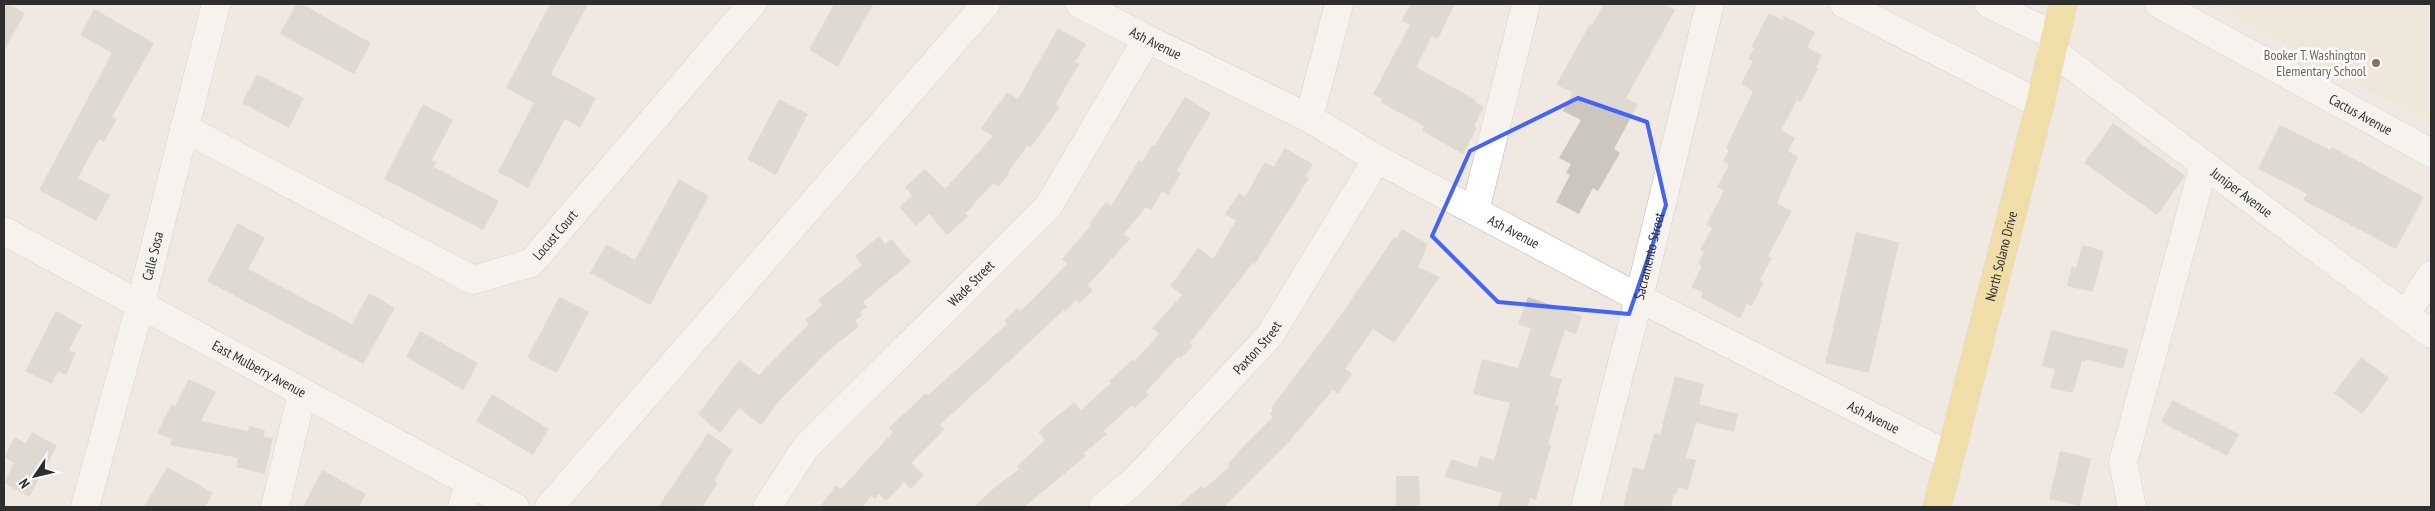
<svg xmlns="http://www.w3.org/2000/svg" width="2435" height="511" viewBox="0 0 2435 511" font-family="'PT Sans Narrow',sans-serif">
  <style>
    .education { fill: #f0e6d1 }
    .building { fill: #cbc7bf }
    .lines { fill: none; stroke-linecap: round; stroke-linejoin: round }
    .minor-casing { stroke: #b4b7c1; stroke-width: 29 }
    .major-casing { stroke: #c9c9c9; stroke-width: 29 }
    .minor { stroke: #fff; stroke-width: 28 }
    .major { stroke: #f2d163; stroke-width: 28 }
    .marked { fill: none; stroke: #4264fb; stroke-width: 4; stroke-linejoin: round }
    .education-dot { fill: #8d6e63; stroke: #fff; stroke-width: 2 }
    .labels { text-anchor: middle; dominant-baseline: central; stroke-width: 5; stroke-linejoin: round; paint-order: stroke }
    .street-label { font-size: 14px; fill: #2e2e2e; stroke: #fff }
    .education-label { font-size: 14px; fill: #785e54; stroke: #fff; text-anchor: end }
  </style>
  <rect width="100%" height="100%" fill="#efe9e1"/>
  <!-- education -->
  <polygon class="education" points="2211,4 2431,4 2431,123"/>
  <!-- building -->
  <g class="building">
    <polygon points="4,4 8,4 25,13 4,51"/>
    <polygon points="296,4 302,4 371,43 354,74 280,34"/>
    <polygon points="550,4 588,4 551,74 596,98 580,128 565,119 528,188 498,172 534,103 506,88"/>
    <polygon points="834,4 873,4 838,67 809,50"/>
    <polygon points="1410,4 1455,4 1438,39 1432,36 1416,67 1476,100 1475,102 1484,107 1474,126 1477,128 1463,154 1422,131 1424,126 1380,102 1382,99 1373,94 1410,25 1402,21"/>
    <polygon points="1604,4 1664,4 1675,10 1626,98 1638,104 1614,149 1620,153 1598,191 1593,188 1579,214 1556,202 1570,175 1566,173 1571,164 1559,158 1581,120 1563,111 1573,92 1556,85 1590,24 1592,26"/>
    <polygon points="94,9 154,43 112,117 117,119 104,142 99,139 78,178 110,195 96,221 39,190 112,53 80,35"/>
    <polygon points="1769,13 1782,20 1784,16 1815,32 1807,47 1822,55 1816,68 1818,69 1801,102 1797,100 1781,130 1795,138 1788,151 1798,157 1777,203 1792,211 1768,256 1772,258 1760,280 1764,282 1752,306 1747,304 1740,318 1701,298 1703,293 1691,287 1702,266 1698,264 1704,252 1700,250 1712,228 1706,225 1724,190 1717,187 1729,165 1723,161 1729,150 1726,148 1753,91 1741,84 1753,61 1748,59 1754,48 1751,47"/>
    <polygon points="1058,28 1086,44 1075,62 1079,64 1056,104 1060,107 1030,148 1027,146 1008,173 1009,174 998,187 993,183 966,213 968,216 947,235 929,214 916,226 899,207 912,196 905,187 925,169 945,189 993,136 981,128 1007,92 1018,99"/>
    <polygon points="257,74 304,98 289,128 242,103"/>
    <polygon points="1185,97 1211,113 1177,170 1181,173 1168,195 1162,192 1151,210 1146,207 1124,234 1130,239 1088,285 1093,290 1079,304 1076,300 1065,312 1064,310 940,425 945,429 911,463 924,475 911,489 904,482 886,501 879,494 875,499 871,496 864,506 866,507 820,507 836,485 841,489 893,432 889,428 926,393 928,395 965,362 1007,324 1004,321 1018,308 1020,311 1029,303 1067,264 1062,259 1091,225 1089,223 1106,202 1111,206 1139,160 1142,162 1152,145 1154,146"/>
    <polygon points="779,99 808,114 776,175 747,159"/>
    <polygon points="423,104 453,120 432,160 437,162 434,167 499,201 483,230 384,179"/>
    <polygon points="2113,123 2185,176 2157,215 2084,163"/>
    <polygon points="2280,125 2330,150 2332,147 2424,197 2396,249 2303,200 2307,194 2258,169"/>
    <polygon points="1285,148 1313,164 1306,176 1309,178 1255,264 1253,263 1190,343 1193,346 1180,359 1178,357 1146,392 1149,395 1135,408 1132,405 1104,431 1107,434 1084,453 1086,456 1024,507 974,507 994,488 1019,469 1017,466 1045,440 1038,432 1074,402 1081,410 1111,383 1109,381 1132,360 1134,362 1159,334 1152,328 1182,295 1170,286 1198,248 1213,259 1236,221 1225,214 1239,193 1245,197 1265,162 1274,167"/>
    <polygon points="679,179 709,196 650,305 590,273 606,244 635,260"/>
    <polygon points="238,223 265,238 248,269 352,324 369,293 395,308 363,364 207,281"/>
    <polygon points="1402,229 1428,244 1418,267 1440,277 1394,343 1373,329 1345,369 1352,374 1338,394 1333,390 1286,445 1224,507 1177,507 1201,486 1204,489 1230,466 1228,464 1239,451 1273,417 1270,414 1273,410 1271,408 1336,322 1394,237 1397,238"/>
    <polygon points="1856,232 1899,242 1869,373 1825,363"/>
    <polygon points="879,236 885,244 891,239 911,262 863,302 867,307 860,312 862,315 855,321 859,326 826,353 779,401 761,425 739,408 720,433 698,414 739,360 759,375 809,324 805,320 823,305 818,300 862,265 855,256"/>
    <polygon points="2082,245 2104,251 2093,292 2067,286 2072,266 2076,268"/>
    <polygon points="559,297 589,312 557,373 527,358"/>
    <polygon points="1528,297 1582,316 1576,334 1565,330 1550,376 1562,379 1555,405 1559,406 1548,445 1551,445 1536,500 1530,498 1528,507 1498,507 1502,493 1445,477 1451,459 1477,467 1480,456 1494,460 1510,403 1473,394 1482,359 1518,368 1531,329 1518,324"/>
    <polygon points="56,311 82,325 69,350 76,353 66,375 58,371 52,384 25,371"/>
    <polygon points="2051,330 2128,349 2123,369 2085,359 2085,362 2082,361 2073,393 2050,388 2055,369 2042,366"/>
    <polygon points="420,331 478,363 463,390 406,357"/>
    <polygon points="2361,357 2389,378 2362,414 2334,393"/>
    <polygon points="1675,376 1704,384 1699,404 1738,414 1734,432 1696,423 1686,458 1696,460 1688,490 1678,487 1676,495 1674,494 1671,507 1623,507 1633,467 1644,470 1654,433 1660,435"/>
    <polygon points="189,379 216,392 201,421 248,431 249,426 265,430 264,437 273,438 265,474 236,467 238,458 170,445 172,440 157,433 171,405 175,406"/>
    <polygon points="492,394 549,429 533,455 476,421"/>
    <polygon points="2172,400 2239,434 2227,456 2161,422"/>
    <polygon points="32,432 57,446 29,497 4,483 14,463 4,457 15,437 26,443"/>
    <polygon points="708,433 733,450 714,480 718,483 702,507 658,507"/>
    <polygon points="2060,451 2091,458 2080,506 2049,499"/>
    <polygon points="167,467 213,493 205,507 144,507"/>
    <polygon points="322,470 366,494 359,507 303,507"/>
    <polygon points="1396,476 1419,476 1420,505 1418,507 1396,507"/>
  </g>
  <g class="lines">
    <defs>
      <g id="minor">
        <path id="s1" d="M 1080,4 L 1147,39 L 1309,118 L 1377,159 L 1639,298 L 1950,456"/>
        <polyline points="1844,4 2040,104"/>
        <polyline points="1989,4 2055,36"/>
        <path id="s2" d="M 2159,4 L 2431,153"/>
        <path id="s3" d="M 2051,50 L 2431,334"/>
        <polyline points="1309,118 1339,4"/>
        <path id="s4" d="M 184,128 L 473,280 L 531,263 L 752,4"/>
        <polyline points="1475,211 1526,4"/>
        <path id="s5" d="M 4,231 L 515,507"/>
        <polyline points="2406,314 2431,275"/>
        <path id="s6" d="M 85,507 L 140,306 L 216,4"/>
        <polyline points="275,507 302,394"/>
        <polyline points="462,507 469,484"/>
        <polyline points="549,507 986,4"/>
        <path id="s7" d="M 767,507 L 806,447 L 1048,207 L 1147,39"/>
        <path id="s8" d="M 1103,507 L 1136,479 L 1270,335 L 1377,159"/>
        <path id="s9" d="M 1585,507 L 1639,298 L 1710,4"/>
        <polyline points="2132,507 2123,462 2204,164"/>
      </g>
      <g id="major">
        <path id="s10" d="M 1937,507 L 2040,104 L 2063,4"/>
      </g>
    </defs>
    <!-- minor casing -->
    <use href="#minor" class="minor-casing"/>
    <!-- major casing -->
    <use href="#major" class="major-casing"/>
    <!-- minor -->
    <use href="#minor" class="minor"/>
    <!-- major -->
    <use href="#major" class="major"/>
  </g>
  <!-- marked area -->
  <path d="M0 0H2435V511H0ZM 1578,98 L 1647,122 L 1666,205 L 1629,314 L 1498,302 L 1432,236 L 1470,151 Z" fill="#efe9e1" fill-opacity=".55" fill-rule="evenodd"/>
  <path class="marked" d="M 1578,98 L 1647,122 L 1666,205 L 1629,314 L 1498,302 L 1432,236 L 1470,151 Z"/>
  <!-- markers -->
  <circle class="education-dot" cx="2376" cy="63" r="5"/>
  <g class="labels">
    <!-- street labels -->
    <g class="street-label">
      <text stroke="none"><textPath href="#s1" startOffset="85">Ash Avenue</textPath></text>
      <text stroke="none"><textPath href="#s2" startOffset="230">Cactus Avenue</textPath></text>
      <text stroke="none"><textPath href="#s3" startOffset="238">Juniper Avenue</textPath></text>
      <text stroke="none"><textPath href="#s1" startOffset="490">Ash Avenue</textPath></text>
      <text stroke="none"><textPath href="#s4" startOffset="424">Locust Court</textPath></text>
      <text stroke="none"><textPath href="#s6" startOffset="260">Calle Sosa</textPath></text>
      <text stroke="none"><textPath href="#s9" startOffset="259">Sacramento Street</textPath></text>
      <text stroke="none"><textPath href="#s10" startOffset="259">North Solano Drive</textPath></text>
      <text stroke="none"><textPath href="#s7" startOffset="304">Wade Street</textPath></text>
      <text stroke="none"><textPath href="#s8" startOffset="222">Paxton Street</textPath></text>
      <text stroke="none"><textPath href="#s5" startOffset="290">East Mulberry Avenue</textPath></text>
      <text stroke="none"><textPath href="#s1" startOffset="895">Ash Avenue</textPath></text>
    </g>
    <!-- education labels -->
    <g class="education-label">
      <text x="2366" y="55">Booker T. Washington<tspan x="2366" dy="16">Elementary School</tspan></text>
    </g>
  </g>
  <!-- border -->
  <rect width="2435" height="511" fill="none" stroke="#2e2e2e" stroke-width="10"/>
  <!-- north arrow -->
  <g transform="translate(35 476) rotate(235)" stroke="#ffffff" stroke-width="4" paint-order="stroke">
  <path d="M0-4L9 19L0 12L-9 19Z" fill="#2e2e2e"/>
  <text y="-8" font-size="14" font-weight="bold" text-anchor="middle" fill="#2e2e2e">N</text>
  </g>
</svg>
